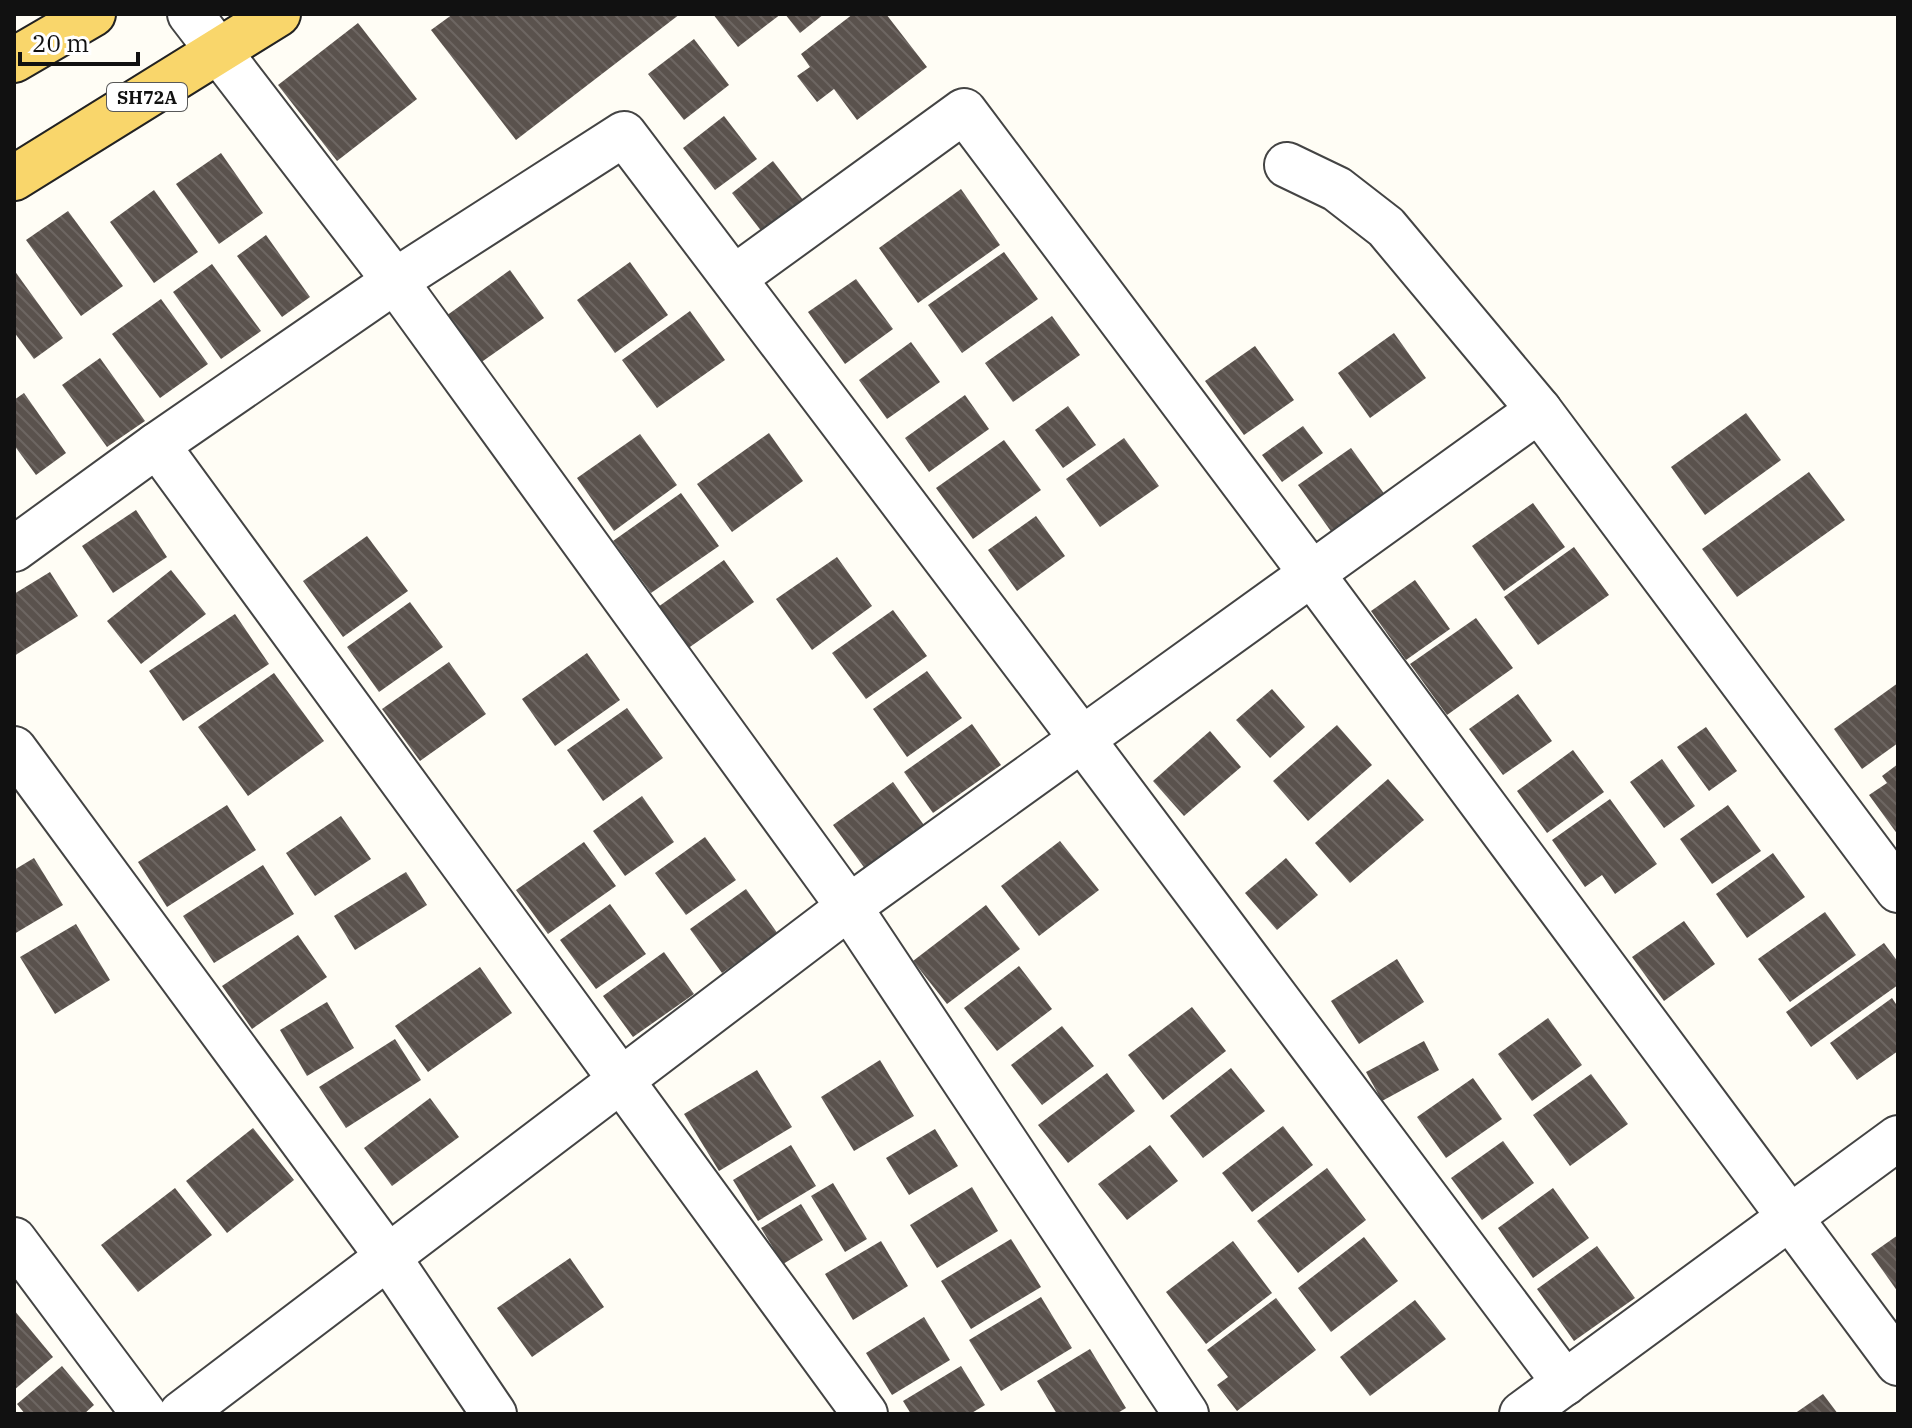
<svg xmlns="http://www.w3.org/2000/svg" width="1912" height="1428" viewBox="0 0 1912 1428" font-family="'IBM Plex Serif',serif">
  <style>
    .building { fill: url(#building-back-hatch) }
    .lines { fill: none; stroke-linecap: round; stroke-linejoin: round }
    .minor-casing { stroke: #444; stroke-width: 48 }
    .major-casing { stroke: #222; stroke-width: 48 }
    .minor { stroke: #fff; stroke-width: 44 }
    .major { stroke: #f9d66b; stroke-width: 44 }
    .labels { text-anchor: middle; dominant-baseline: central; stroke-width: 8; stroke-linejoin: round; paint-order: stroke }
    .shield { fill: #fff; stroke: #585858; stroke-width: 2 }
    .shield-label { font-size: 18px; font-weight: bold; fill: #111 }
  </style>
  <defs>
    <pattern id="building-back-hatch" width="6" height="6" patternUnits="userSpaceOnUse" patternTransform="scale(2)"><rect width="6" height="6" fill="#5a524d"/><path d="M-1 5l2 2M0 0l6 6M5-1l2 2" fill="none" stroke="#6d6662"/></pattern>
  </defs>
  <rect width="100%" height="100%" fill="#fffdf5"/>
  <!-- building -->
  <g class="building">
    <polygon points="453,14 680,14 516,140 431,30"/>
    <polygon points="713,14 781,14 738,47"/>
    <polygon points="785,14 824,14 800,33"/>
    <polygon points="853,14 886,14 927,67 857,120 834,89 817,102 797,76 810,67 801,54"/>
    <polygon points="358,23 417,99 337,161 278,85"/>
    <polygon points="694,39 729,85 684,120 648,74"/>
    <polygon points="724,116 757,159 715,190 683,148"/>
    <polygon points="221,153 263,213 219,244 176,184"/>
    <polygon points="773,161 810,209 769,241 732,193"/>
    <polygon points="961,189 1000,245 918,303 879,248"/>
    <polygon points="154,190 198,252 154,283 110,222"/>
    <polygon points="68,211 123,286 81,316 26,240"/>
    <polygon points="266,235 310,297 282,317 237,256"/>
    <polygon points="1004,252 1038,299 962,353 928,305"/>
    <polygon points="630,262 668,315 615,353 577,300"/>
    <polygon points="212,264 261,331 221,359 173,292"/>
    <polygon points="14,270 63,338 34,359 14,332"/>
    <polygon points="510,270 544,318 473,368 439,321"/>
    <polygon points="856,279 893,329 845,364 808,312"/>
    <polygon points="161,299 208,364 160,398 112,334"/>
    <polygon points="690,311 725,360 657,408 622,360"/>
    <polygon points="1052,316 1080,355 1013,402 985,363"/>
    <polygon points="1394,333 1426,378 1370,418 1338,373"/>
    <polygon points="911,342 940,382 887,419 859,380"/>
    <polygon points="1255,346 1294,400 1244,435 1205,381"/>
    <polygon points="100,358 145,421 107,447 62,385"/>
    <polygon points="24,393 66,453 36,475 14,445 14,400"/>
    <polygon points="965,395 989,429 929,472 905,438"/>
    <polygon points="1068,406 1096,445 1063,468 1035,430"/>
    <polygon points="1746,413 1781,460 1705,515 1671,467"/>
    <polygon points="1303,426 1323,453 1282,482 1262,455"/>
    <polygon points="769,433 803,481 732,532 697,484"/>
    <polygon points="640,434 677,485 614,531 577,478"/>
    <polygon points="1124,438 1159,486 1100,527 1066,479"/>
    <polygon points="1004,440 1041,490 973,539 936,488"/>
    <polygon points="1351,448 1388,499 1335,537 1298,485"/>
    <polygon points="1809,472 1845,520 1737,597 1702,549"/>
    <polygon points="681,493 719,546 651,593 613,541"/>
    <polygon points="1533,503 1565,547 1504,591 1472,546"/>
    <polygon points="136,510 167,557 113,593 82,546"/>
    <polygon points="1036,516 1065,556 1017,591 988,550"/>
    <polygon points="367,536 408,591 343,637 303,581"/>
    <polygon points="1574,547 1609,595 1538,645 1504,597"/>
    <polygon points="837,557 872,606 812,650 776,599"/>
    <polygon points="724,560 754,602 687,649 658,607"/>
    <polygon points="171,570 206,614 141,664 107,621"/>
    <polygon points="50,572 78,616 14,656 14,594"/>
    <polygon points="1415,580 1450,629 1406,660 1371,611"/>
    <polygon points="410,602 443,647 379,692 347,647"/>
    <polygon points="893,610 927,656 866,699 832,653"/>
    <polygon points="235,614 269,664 183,721 149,671"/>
    <polygon points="1476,618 1513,668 1447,715 1410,664"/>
    <polygon points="587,653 620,700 555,746 522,699"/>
    <polygon points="449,662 486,714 420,761 382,709"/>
    <polygon points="927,671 962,718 907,757 873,709"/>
    <polygon points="274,673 324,741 248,796 198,727"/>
    <polygon points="1898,683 1898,743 1862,769 1834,729"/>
    <polygon points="1272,689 1305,727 1270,758 1236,720"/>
    <polygon points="1518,694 1552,741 1503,775 1469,729"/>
    <polygon points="627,708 663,758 603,801 567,750"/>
    <polygon points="972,724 1001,765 933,813 904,772"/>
    <polygon points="1337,725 1372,765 1308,821 1273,781"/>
    <polygon points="1706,727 1737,771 1709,791 1677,747"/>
    <polygon points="1210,731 1241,767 1184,816 1153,781"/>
    <polygon points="1573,750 1604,792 1547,833 1517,791"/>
    <polygon points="1662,759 1695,806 1664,828 1630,782"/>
    <polygon points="1898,764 1898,835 1869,795 1887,783 1882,776"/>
    <polygon points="1388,779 1424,820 1350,883 1315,843"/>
    <polygon points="893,782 926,828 866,870 833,825"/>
    <polygon points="642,796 674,842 625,876 593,831"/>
    <polygon points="1610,799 1657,864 1615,894 1602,875 1585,887 1552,840"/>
    <polygon points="227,805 256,850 167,907 138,862"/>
    <polygon points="1728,805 1761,851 1712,884 1680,839"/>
    <polygon points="341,816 371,859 315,896 286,853"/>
    <polygon points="705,837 736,880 686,915 655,873"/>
    <polygon points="1060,841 1099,890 1039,936 1001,886"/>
    <polygon points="584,842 616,886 548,934 516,890"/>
    <polygon points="1773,853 1805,897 1747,938 1716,894"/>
    <polygon points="34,858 63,905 14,934 14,870"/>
    <polygon points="1286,858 1318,895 1277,930 1245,893"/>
    <polygon points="263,865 294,914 214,963 183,916"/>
    <polygon points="406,872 427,905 355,950 334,916"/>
    <polygon points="746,889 778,934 722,973 690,929"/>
    <polygon points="610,904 646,954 596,989 560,940"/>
    <polygon points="986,905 1020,949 947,1004 913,961"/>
    <polygon points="1825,912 1856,955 1790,1002 1758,959"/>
    <polygon points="1684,921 1715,964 1664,1001 1632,957"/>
    <polygon points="76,924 110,980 55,1014 20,957"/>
    <polygon points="298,935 327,977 252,1029 222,986"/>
    <polygon points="1884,943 1898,962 1898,985 1811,1047 1786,1012"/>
    <polygon points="664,952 694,994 633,1037 603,996"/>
    <polygon points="1397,959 1424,1002 1359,1044 1331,1001"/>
    <polygon points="1019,966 1052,1009 997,1051 964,1008"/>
    <polygon points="480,967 512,1013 428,1072 395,1026"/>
    <polygon points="1892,998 1898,1007 1898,1051 1857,1080 1830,1043"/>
    <polygon points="327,1002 354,1048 307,1076 280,1030"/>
    <polygon points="1192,1007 1226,1051 1163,1100 1128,1055"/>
    <polygon points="1548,1018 1582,1065 1532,1101 1498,1054"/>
    <polygon points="1062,1026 1094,1066 1042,1105 1011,1065"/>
    <polygon points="395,1039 421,1080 346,1128 319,1087"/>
    <polygon points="1424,1041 1439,1070 1382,1101 1366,1072"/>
    <polygon points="880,1060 914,1116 854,1151 821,1097"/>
    <polygon points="1231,1068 1265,1111 1203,1158 1170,1116"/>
    <polygon points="757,1070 792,1127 719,1171 684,1114"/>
    <polygon points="1107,1073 1135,1111 1068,1163 1038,1125"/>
    <polygon points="1591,1074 1628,1124 1570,1166 1533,1115"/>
    <polygon points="1473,1078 1502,1119 1446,1158 1417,1117"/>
    <polygon points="430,1098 459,1137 392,1186 364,1148"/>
    <polygon points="1283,1126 1313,1165 1252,1212 1222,1173"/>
    <polygon points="253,1128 294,1180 227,1233 186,1181"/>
    <polygon points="935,1129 958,1166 909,1195 886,1158"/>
    <polygon points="1503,1141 1534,1183 1482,1220 1451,1178"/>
    <polygon points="791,1145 816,1186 758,1221 733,1180"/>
    <polygon points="1150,1145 1178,1181 1127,1220 1098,1184"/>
    <polygon points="1327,1168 1366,1220 1298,1273 1257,1221"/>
    <polygon points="833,1183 867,1239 845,1252 811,1196"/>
    <polygon points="972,1187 998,1231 937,1268 910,1225"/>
    <polygon points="175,1188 212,1235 138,1292 101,1245"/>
    <polygon points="1553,1188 1589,1238 1533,1278 1498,1228"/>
    <polygon points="801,1204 823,1240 783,1264 761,1228"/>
    <polygon points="1898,1235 1898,1292 1871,1254"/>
    <polygon points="1364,1237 1398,1281 1331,1332 1298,1288"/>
    <polygon points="1011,1239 1041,1287 971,1329 941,1281"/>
    <polygon points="881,1241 908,1286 853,1320 825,1274"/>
    <polygon points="1233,1241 1272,1293 1206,1344 1166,1292"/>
    <polygon points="1597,1246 1635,1298 1574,1341 1537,1289"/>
    <polygon points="570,1258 604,1307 532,1357 497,1308"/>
    <polygon points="1041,1297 1072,1348 1001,1391 969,1340"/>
    <polygon points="1276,1298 1316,1350 1237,1411 1217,1385 1228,1377 1207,1350"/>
    <polygon points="1415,1300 1446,1339 1370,1396 1340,1357"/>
    <polygon points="14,1310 53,1357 14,1390"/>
    <polygon points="924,1317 950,1360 892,1395 866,1353"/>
    <polygon points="1090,1349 1126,1408 1116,1414 1057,1414 1037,1381"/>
    <polygon points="62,1366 94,1405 84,1414 25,1414 17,1404"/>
    <polygon points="961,1366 985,1405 970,1414 911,1414 903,1401"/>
    <polygon points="1823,1394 1838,1414 1794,1414"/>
  </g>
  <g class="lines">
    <defs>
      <g id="minor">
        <polyline points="190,14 395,281 849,907 1186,1414"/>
        <polyline points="1287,165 1337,189 1386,227 1539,410"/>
        <polyline points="734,278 964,111 1312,574 1898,1363"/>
        <polyline points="157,445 395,281 624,134 1082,739 1565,1383"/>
        <polyline points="14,549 157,445 865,1414"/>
        <polyline points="14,749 388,1257 494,1414"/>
        <polyline points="14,1240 144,1414"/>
        <polyline points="181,1414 849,907 1539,410 1898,890"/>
        <polyline points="1522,1414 1898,1138"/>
      </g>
      <g id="major">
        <polyline points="14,60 93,14"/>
        <polyline points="14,178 278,14"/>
      </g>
    </defs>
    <!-- minor casing -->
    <use href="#minor" class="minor-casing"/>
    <!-- major casing -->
    <use href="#major" class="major-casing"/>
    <!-- minor -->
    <use href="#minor" class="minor"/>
    <!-- major -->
    <use href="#major" class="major"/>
  </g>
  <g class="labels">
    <!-- shield labels -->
    <rect class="shield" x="107" y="83" width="80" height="28" rx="6"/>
    <g class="shield-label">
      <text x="147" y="97">SH72A</text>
    </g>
  </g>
  <!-- border -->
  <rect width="1912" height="1428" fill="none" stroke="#111111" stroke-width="32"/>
  <!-- scale -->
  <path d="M20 52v12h118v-12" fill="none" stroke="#111111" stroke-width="4"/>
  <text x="32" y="52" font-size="24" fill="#111111" stroke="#ffffff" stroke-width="6" paint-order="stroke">20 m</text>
</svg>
